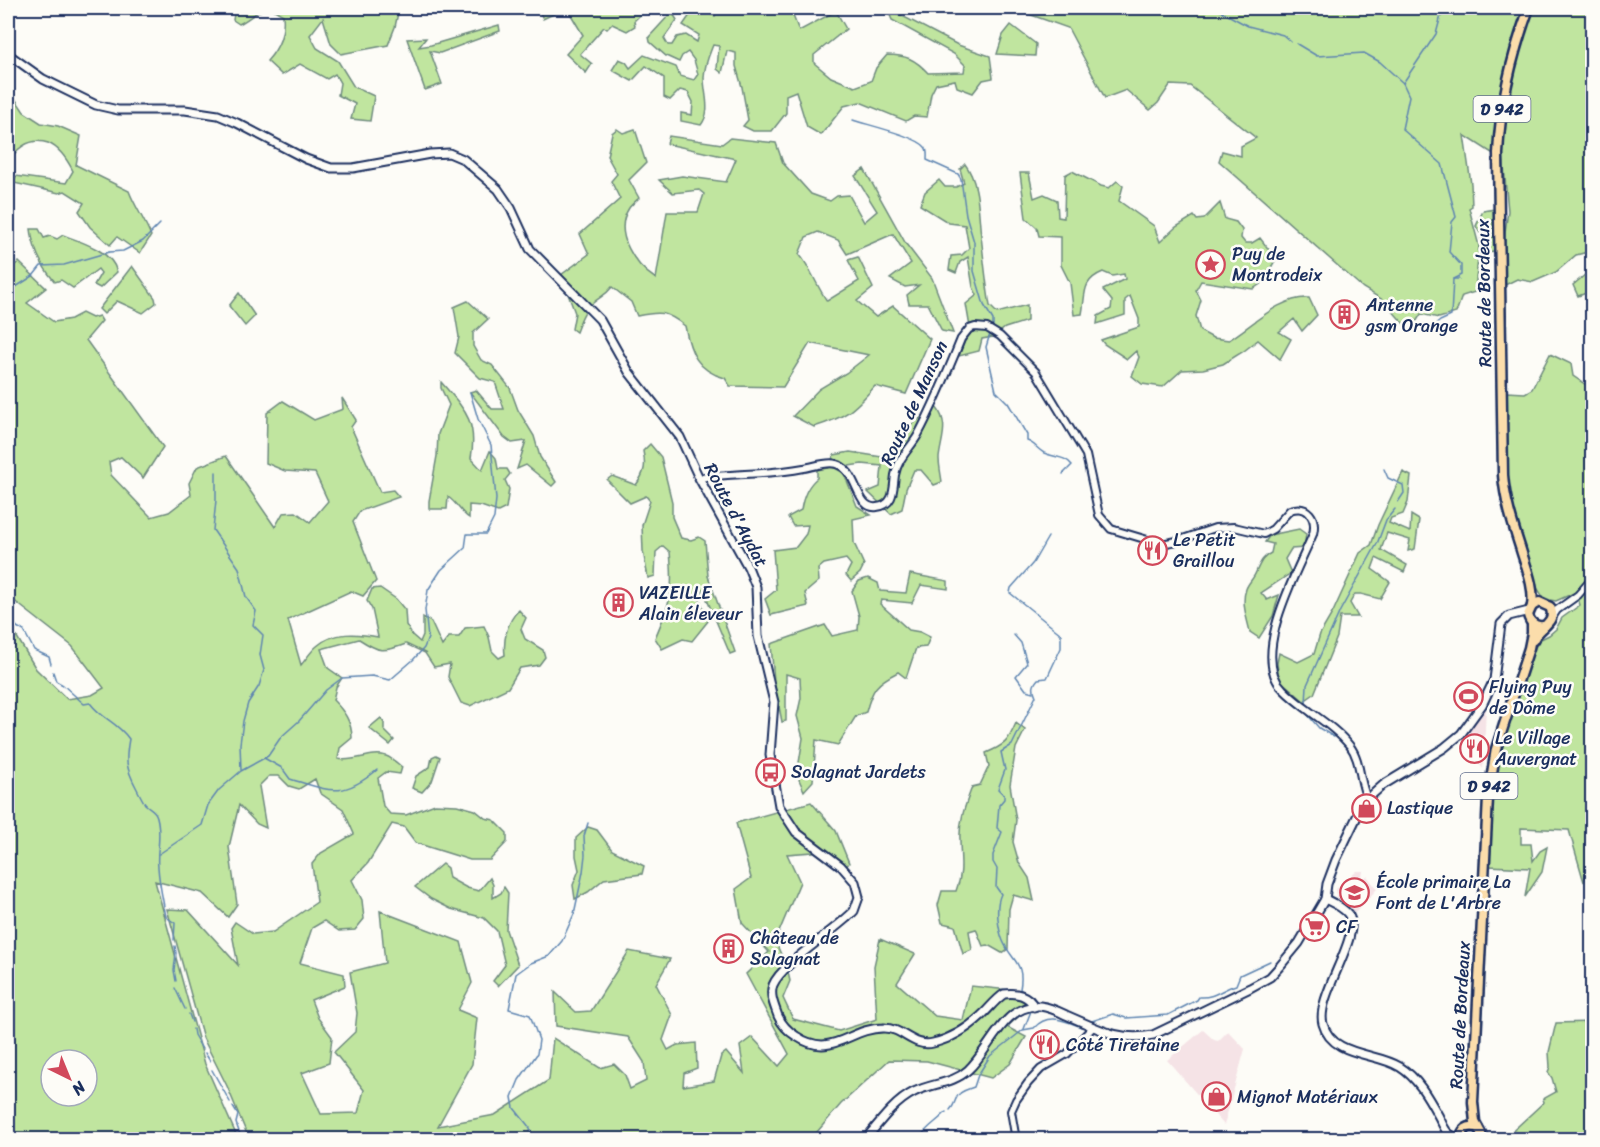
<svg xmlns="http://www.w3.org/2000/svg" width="1600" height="1147" viewBox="0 0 1600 1147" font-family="Sriracha,sans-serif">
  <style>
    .built { fill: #f5e3e6 }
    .green { fill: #c0e59f; stroke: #6e8a7e; stroke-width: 1.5; fill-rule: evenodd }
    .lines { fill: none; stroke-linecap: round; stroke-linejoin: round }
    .stream { stroke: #5e85b1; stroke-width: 1.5 }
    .tertiary-casing { stroke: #1b2f5e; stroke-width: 10 }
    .secondary-casing { stroke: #1b2f5e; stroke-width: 11 }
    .primary-casing { stroke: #1b2f5e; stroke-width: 13 }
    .tertiary { stroke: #fdfcf7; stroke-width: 6 }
    .secondary { stroke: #fdfcf7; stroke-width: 7 }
    .primary { stroke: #fbddab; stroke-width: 8 }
    .labels { text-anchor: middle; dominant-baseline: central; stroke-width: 5; stroke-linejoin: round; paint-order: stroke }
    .shield { fill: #fdfcf7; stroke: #5f6c8c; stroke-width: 1.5 }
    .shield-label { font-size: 16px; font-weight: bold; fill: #1b2f5e }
    .poi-label { font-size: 18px; fill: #1b2f5e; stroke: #fdfcf7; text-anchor: start }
    .street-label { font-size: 18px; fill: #1b2f5e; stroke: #fdfcf7 }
  </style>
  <rect width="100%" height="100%" fill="#fdfcf7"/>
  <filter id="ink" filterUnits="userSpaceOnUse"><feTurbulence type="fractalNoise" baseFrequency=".0167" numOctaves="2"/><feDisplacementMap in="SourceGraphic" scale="12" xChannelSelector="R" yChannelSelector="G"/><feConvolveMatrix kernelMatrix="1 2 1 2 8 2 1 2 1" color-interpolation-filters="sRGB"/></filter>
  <g filter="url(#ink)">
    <!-- built -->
    <g class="built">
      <polygon points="1482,708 1486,709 1483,769 1460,739"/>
      <polygon points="1357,871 1363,871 1362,877 1364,878 1367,876 1377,889 1355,913 1337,899 1335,890"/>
      <polygon points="1203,1030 1214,1040 1218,1041 1228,1031 1245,1049 1224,1125 1167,1060"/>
    </g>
    <!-- green -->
    <g class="green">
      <path d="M 235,8 L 267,8 C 254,12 250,19 239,24 L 233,20 Z"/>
      <path d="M 271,8 L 399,8 L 395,27 L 388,45 L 341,54 L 331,44 L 323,18 L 310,35 L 317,48 L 338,61 L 354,87 L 374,96 L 370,121 L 351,119 L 355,104 L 338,95 L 340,83 L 335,74 L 327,79 L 300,64 L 282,75 L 267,61 C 279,48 285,33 283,15 Z"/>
      <polygon points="538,8 566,8 543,19"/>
      <polygon points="567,8 647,8 634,21 635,26 627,31 612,24 607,29 604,27 580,54 592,64 586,73 566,54 583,35"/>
      <path d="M 695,8 L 715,16 L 719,8 L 790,8 L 799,31 L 836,11 L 846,29 L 814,55 L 814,63 L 831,77 L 855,87 L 871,81 L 876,68 L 887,55 C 906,55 915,59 928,73 L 964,72 L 965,65 L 954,54 L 892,20 L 887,8 L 958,45 L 990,56 L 993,78 L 983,80 L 973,93 L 957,87 L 955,80 L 936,84 L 931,94 L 927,117 L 914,116 L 906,121 L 860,102 L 844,106 L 821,135 L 807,127 L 796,91 L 786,95 L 786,113 L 772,131 L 753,131 L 743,126 L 748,120 L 742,87 L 736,66 L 736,53 L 727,51 L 722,73 L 717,69 L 719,46 L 713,45 C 709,55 704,66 704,78 C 704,94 712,111 701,125 L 681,121 L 681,113 L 692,115 L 693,102 L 688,92 L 680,90 L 670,100 L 664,97 L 664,78 L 646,66 L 632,81 L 612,70 L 619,59 L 626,62 L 630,68 L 644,55 L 676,67 L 680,76 L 694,80 L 698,74 L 694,60 L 688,52 L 682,56 L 679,62 L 666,56 L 650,42 L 649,37 L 672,12 L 677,20 L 664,38 L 668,45 L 672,45 L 677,37 L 686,35 L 697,42 L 699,35 L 683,25 Z"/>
      <polygon points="1019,8 1592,8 1592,266 1588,252 1576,255 1556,272 1533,282 1517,279 1503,286 1503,246 1508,211 1503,156 1495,155 1464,135 1471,184 1472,206 1469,208 1479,246 1475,292 1462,296 1456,313 1439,318 1421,314 1416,322 1404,324 1383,300 1363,288 1219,161 1222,151 1241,156 1241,146 1256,138 1190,86 1170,85 1158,103 1150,110 1126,90 1105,98 1068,28 1023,12"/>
      <polygon points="499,25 500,31 440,53 430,51 442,84 425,90 407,39 426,38 419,47 431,45"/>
      <polygon points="1011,25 1036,44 1035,56 997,54 1003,35"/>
      <path d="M 10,91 L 24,112 L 41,123 L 58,126 L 81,136 L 76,165 L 129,191 C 135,207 145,220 151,236 L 140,253 L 117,237 L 110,245 L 90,227 L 79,211 L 84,203 L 65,191 L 59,193 L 14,183 L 16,176 L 66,183 L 73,171 C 68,161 60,148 48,143 C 30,137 13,149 8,166 L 8,92 Z"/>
      <path d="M 617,129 L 623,133 L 635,129 L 646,163 L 629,180 L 639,198 C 636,201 631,205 629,208 C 612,234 636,266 656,279 L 667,212 L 698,212 L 704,194 L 699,190 L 673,193 L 659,180 L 682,176 L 726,182 L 736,159 L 667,144 L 669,136 L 722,144 L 730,138 L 776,143 L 783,163 L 811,194 L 830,201 L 837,196 L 849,195 L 864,222 L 877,211 L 855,176 L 864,169 L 906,244 L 932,278 L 953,333 L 942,331 L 928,304 L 909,304 L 907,295 L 919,285 L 905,287 L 890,279 L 911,263 L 893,234 L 847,254 L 838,240 L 818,232 L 806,237 L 799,254 C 811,268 816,285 827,301 L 859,281 L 848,260 L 858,257 L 873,288 L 857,301 L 876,317 L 893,306 L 930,339 L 906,394 L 875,386 C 853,411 846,417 814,427 L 793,416 L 819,389 L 846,373 L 869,355 L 810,343 L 783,387 L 730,386 L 725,378 C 697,371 690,352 685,326 C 666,311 660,311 637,316 L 631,302 L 612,287 C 605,296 601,296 593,303 C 584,309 580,322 576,332 L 572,329 L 575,313 L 561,275 L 589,254 L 580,234 L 620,199 L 611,181 L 617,174 L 607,156 L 612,133 Z"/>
      <path d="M 965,164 C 980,184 978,213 981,236 C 984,260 986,283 990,306 L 997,313 L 1027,305 L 1027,321 L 1005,328 L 993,337 L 982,339 L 979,351 L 959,356 L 965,341 L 971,333 L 966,304 L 977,295 L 973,287 L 968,257 L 960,262 L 956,273 L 949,270 L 951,256 L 962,255 L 969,248 L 965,225 L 949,223 L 920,205 L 925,192 L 939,180 L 945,187 L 956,187 L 964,183 L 960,169 Z"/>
      <path d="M 1072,171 L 1101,186 L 1109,188 L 1117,181 L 1123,186 L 1119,201 L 1154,226 L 1160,242 L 1176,227 L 1194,216 L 1197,220 L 1204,219 L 1220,203 L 1225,219 L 1236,222 L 1242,230 L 1241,238 L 1245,243 L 1252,243 L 1260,238 L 1276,259 L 1262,283 L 1253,289 L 1201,281 L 1196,290 L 1201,300 L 1196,316 L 1200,331 L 1213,338 L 1229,340 C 1253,325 1281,296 1309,298 L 1317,315 L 1302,331 L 1294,319 L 1279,332 L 1291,339 L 1280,359 L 1258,340 L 1244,351 L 1223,364 L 1203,369 L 1182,370 L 1163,387 L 1142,384 L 1132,376 L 1139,357 L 1136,351 L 1127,359 L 1104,344 L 1101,340 L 1139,327 L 1139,319 L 1130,296 L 1125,300 L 1125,315 L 1097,324 L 1098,316 L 1111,309 L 1112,301 L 1103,290 L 1125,279 L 1124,274 L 1112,276 L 1103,272 C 1081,281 1086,294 1082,314 L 1074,315 L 1070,283 L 1061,265 L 1061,237 L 1039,236 L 1037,228 L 1026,218 L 1020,173 L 1029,173 L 1034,198 L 1044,194 L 1057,200 L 1058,217 L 1064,218 L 1065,175 Z"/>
      <polygon points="1495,209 1496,249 1485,256 1483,254 1481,235 1476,226 1483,211"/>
      <path d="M 31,229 L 39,229 L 44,238 L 50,236 L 57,239 L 63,235 C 82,242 112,251 117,272 L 100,288 L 94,285 L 101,273 L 98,269 L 73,288 L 61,280 L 55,282 C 42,267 33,249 31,229 Z"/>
      <path d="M 19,262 L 46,288 L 27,303 L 54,322 L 71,319 L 82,313 L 92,318 L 99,316 L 102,321 L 86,340 L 163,447 L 143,478 L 121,457 L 109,462 L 111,475 L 151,517 L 169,512 L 191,495 L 189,483 L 197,467 L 226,456 L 275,527 L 283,513 L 296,512 L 310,522 L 328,501 L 315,473 L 285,471 L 266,463 L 267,413 L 283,401 L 314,420 L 343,409 L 342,398 L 356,420 L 351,427 L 380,492 L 393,490 L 399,497 L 360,511 L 353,522 L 376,581 L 363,596 L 351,591 L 288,620 L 301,665 C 306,659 311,651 317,646 C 334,631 357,633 378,637 L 372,609 L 367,601 L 372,589 L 380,588 L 396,599 L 405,610 L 406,625 L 412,635 L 420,642 L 423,635 L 423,617 L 431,622 L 442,646 L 449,637 L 459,637 L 465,628 L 484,626 L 489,637 L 492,651 L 499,658 L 505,655 C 503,640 507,621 519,610 L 526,618 L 521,629 L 525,639 L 543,650 L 545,657 L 539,665 L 520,668 L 508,688 L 470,706 L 461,703 L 448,677 L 450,664 L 434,667 L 425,653 L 406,644 C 382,653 379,652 359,639 L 321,649 L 328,668 L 342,678 L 336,687 L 333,700 C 344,711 352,722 352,738 L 340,748 L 338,759 C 354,763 371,751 386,756 C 392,758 398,764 402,767 L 400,774 L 386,772 L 378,778 L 383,806 L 390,814 L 406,815 L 435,804 L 457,805 L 475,810 L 485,818 L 494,820 L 507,833 L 507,842 L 490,860 L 470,860 L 416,843 L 404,827 L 392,824 L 368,863 L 352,880 L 362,900 L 364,919 L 355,930 L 339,931 L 324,921 L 312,928 L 300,963 L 344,974 L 345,986 L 311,1000 L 318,1018 L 332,1037 L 329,1063 L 302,1073 L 321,1114 L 358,1113 L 364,1090 L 334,1052 L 355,1032 L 357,1013 L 350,972 L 385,963 L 380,911 L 461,942 L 472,983 L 458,1010 L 477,1018 L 472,1064 L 438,1126 L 495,1115 L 549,1080 L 553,1038 L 600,1068 L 614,1064 L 625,1075 L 630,1089 L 646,1081 L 644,1062 L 628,1037 L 556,1026 L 555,992 L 576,1012 L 591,1011 L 629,951 L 670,959 L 656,984 L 672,1015 L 663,1040 L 668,1050 L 677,1045 L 696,1043 L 697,1068 L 684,1073 L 683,1086 L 714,1081 L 721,1056 L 726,1052 L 744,1073 L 740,1046 L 752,1037 L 779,1066 L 789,1054 L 746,974 L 769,952 L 742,923 L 736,889 L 751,878 L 736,823 L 811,802 L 836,831 L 849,863 L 846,867 L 820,847 L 813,852 L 787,854 L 800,882 L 779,932 L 776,943 L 787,968 L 790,981 L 783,998 L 793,1019 L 839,1031 L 877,1019 L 874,966 L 880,939 L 915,954 L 897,983 L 935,1016 L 963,1020 L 971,986 L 1009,990 L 1027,1002 L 1027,1009 L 1007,1027 L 1026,1037 L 1010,1064 L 991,1078 L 927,1061 L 889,1060 L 841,1104 L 811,1139 L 249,1139 L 227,1086 L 203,1038 L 167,909 L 188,910 L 238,965 L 231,928 L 235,922 L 253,934 L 273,932 L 317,902 L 312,864 L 321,853 L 354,834 L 343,809 L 320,793 L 315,779 L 299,789 L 289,786 L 279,776 L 269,776 L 259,786 L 266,828 L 257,824 L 239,805 L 229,847 L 237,904 L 228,917 L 202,893 L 155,881 L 205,1064 L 238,1139 L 8,1139 L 8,622 L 36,669 L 67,699 L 92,695 L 104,688 L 72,646 L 8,596 L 8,270 ZM 51,1060 L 87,1060 L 87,1096 L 51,1096 Z"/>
      <polygon points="132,266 155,298 156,303 143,313 117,301 104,314 99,309"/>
      <polygon points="1592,269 1592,291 1578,296 1573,285"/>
      <polygon points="239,293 255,316 245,326 229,306"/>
      <polygon points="468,301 488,319 473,333 473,346 481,360 492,365 510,388 518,410 534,436 540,457 556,482 552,486 526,465 517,469 526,441 512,443 504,437 470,392 476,390 492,409 504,409 495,382 480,378 455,353 459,337 454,307"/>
      <polygon points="1550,354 1571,364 1573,376 1592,389 1592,844 1584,882 1569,830 1521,828 1521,844 1531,844 1533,861 1540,851 1547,847 1542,872 1525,897 1530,868 1489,866 1495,776 1508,725 1534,650 1539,640 1549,635 1556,629 1562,618 1580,605 1576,592 1556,601 1550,600 1543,597 1534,583 1511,508 1505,481 1507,392 1525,393 1532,389"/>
      <path d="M 441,382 C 464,409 478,421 471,458 L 482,470 L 490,451 L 496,458 L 498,469 L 507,469 L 510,474 L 505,480 L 509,489 L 506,508 L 498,512 L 481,506 L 469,505 L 469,518 C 460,512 457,503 448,497 L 447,509 L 429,509 L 429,501 L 437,456 L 438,434 L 449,405 L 441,388 Z"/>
      <path d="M 936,407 C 950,424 941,439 939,458 C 939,466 941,474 942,482 L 934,485 L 921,470 L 914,470 L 906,489 L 902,509 L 891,514 L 868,492 L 880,487 L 882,466 L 862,464 L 849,466 L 832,459 L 834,455 L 850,452 L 882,457 L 893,453 L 897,446 L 905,441 L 912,424 Z"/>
      <path d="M 650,444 L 661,457 L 672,502 L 672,517 L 681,538 L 691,540 L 699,537 L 705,541 L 708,576 L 735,652 L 730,654 L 703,590 L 699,597 L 708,621 L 692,641 L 683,639 L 662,649 L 655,638 C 671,601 674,593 670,552 L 663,546 L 656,552 L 655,576 L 648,578 L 643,551 L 642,525 L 650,501 L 646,496 L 630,503 L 607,480 L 612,476 L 636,485 C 645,473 646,465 643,451 Z"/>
      <path d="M 833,467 L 844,473 L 857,506 L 871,515 L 853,519 L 854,543 L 864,565 L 860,573 L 851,581 L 846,575 L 851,565 L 846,559 L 824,564 L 818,569 L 819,581 L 805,593 L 808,606 L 771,615 L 765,599 L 776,590 L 773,550 L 796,547 L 806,534 L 808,525 L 793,526 L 788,517 L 801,510 C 803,497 807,486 817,478 L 817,470 Z"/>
      <polygon points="1403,472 1411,476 1408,502 1403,514 1391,518 1389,523 1410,532 1411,515 1419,520 1415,549 1408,551 1410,540 1387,533 1381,550 1407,565 1404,572 1376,558 1372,569 1390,582 1380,599 1361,594 1355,594 1350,603 1358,617 1340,617 1337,637 1314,694 1304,701 1279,679 1277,663 1279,653 1298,662 1314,654 1320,634 1333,612 1360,553 1371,545 1378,525"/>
      <path d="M 1299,529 L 1306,534 L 1304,548 L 1291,549 L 1285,559 L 1291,573 L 1261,593 L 1267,600 L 1279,595 L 1273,616 L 1259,638 L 1250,632 C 1247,618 1241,603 1246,589 C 1248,583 1254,578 1256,572 C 1260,564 1262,557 1271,553 L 1273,544 L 1265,542 L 1270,535 Z"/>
      <path d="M 910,574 L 948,581 L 948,589 L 921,585 L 912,603 L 881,600 L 880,604 L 909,630 L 920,632 L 930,637 L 926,647 L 916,648 L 906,678 L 898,672 C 876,683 872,689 866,712 L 856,716 L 838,745 L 816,740 L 813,781 L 804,791 L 797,775 L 803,738 L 797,716 L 801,698 L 800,678 L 786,674 L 786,721 L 782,722 L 774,681 L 771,644 L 825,625 L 832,636 L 858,630 L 859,616 L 852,591 L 859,581 L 868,578 L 878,583 L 880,591 L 906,593 Z"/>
      <polygon points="381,718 384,723 384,730 394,740 390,745 369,728"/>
      <path d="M 1016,723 L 1025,730 L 1016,748 L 1010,785 L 1016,820 L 1013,842 L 1019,863 L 1029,878 L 1034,901 L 1013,895 L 1009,909 L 1008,949 L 1002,953 L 988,945 L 983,946 L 976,929 L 969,931 L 972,950 L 963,954 L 955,926 L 942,923 L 938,905 L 942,891 L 956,891 C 964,871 960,859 960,839 C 959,820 966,804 972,787 L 980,785 L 989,766 L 986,753 C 1005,745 1008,742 1016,723 Z"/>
      <polygon points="436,755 440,757 432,781 422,792 412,788 416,776 430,767 432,757"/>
      <polygon points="588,827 597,830 612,850 644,866 642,874 604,879 588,892 575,899 573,885 579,870 576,856 576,838"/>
      <polygon points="442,864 447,868 449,878 467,888 479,891 490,878 493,885 493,898 501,893 504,887 508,893 506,930 518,965 498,986 493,981 505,965 497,931 484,918 451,909 431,899 415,887"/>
      <polygon points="1592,1022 1592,1139 1504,1139 1544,1102 1543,1099 1556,1092 1552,1078 1548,1072 1550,1067 1549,1052 1556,1023"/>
    </g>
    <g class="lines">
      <!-- stream -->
      <g class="stream">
        <polyline points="1215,8 1248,26 1283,35 1291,42"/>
        <polyline points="1297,44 1317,56 1364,53 1380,62 1403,83 1409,96 1402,129 1442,164 1456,217 1452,222 1449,252 1461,265 1461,275 1453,279"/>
        <polyline points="1403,83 1436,34 1443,8"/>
        <path d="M 853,120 C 868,125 916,136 925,147 C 928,150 927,156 927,160 L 958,174 L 961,179 L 966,215 L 974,242 L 974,271 L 984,305 L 993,320 L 993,327"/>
        <polyline points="8,292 33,276 41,266 64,265 109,252 123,251 143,241 160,224"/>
        <polyline points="1432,328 1440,321 1451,316 1453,279 1459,279"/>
        <path d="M 990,334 L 986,347 L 996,391 L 1008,403 L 1027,435 L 1027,441 C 1034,443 1037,449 1044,453 C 1055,458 1065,456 1072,465 L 1063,474"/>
        <polyline points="1384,469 1388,478 1403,485 1404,493 1398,502"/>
        <polyline points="216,472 216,500 213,530 239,568 246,597 256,611 253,625 263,635 260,655 264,670 259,686 248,703 243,721 240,744 241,770"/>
        <polyline points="8,615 17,627 24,631 34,650 49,657 51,664"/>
        <polyline points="1014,635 1021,643 1027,663 1016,676 1026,690 1033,692"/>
        <path d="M 53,672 L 56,681 L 63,685 L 84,704 L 90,703 C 103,720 116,721 129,739 C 125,761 126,768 136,787 C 139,793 142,799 145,804 C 150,809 155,809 157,817 C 162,836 156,851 158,867 C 159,884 163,900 166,917 L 175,923 L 174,940"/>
        <polyline points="1306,704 1307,685 1340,611 1377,544 1386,520 1395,509"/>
        <polyline points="1307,714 1319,728 1334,737"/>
        <path d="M 264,758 L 282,768 L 290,779 C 330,791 342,799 377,770"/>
        <polyline points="159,854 202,825 208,805 219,790 241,771 268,756 281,737 299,721 326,690 342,678 372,676 390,680 413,660 424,648 428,638 425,610 428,590 441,570 465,548 467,534 486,534 494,518 496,499 491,445 478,419 470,392"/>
        <polyline points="175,946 176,953 174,970 176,981"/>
        <polyline points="175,988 185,1009"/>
        <path d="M 1029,995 L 1020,989 C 1025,962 1012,962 1003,941 C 998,929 995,906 1001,894 L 996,887 L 997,869 L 993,862 L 993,855 L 1002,832 L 997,828 L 999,805 L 1004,799 L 1004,795 L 998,789 L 1005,770 L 1001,752 L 1012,745 L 1036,696 C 1033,689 1032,686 1038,679 L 1047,678 L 1061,648 L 1061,634 L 1010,593 L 1011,588 L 1033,563 L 1048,537"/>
        <polyline points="189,1014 192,1022"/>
        <path d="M 1089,1022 L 1113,1014 L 1126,1018 L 1168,1015 L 1197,1000 L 1199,997 C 1216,998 1221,989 1236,985 L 1240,975 L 1270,961"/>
        <polyline points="193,1029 194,1035 202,1049"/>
        <polyline points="1024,1029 1031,1011"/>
        <polyline points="205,1053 210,1061"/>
        <polyline points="212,1070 230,1102"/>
        <polyline points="233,1107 238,1115 236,1123 242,1140"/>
        <path d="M 950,1110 C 955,1104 954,1102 957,1097 C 959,1091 969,1089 974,1087 L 978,1075 L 990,1056 L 1023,1030 L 1034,1028 C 1048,1012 1065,1021 1081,1027"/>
        <polyline points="531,1140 530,1128 514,1108 512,1097 519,1080 537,1054 539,1040 530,1015 509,1009 516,974 531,963 549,956 562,941 574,914 583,872 585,855 584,836 588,823"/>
        <path d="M 918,1140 C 928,1125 935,1124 946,1112"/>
      </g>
      <defs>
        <g id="tertiary">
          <path d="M 699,478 C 734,473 769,475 804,468 C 813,467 827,461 836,464 C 859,470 855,510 877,507 C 895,505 893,488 895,475 C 898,458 910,449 918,435 C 934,405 948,371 961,339 L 969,329 L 975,327 L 987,328 L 1000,336 L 1036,372 L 1086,455 L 1099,515 L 1111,529 L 1161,544 L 1177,541 L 1215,528 L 1234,527 L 1264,534 L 1273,529 L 1290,510 C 1308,504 1317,518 1313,534 C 1298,570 1249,656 1283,689 C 1303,710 1332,723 1350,746 C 1361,760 1359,782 1367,798"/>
          <polyline points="1553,616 1557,610 1578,595 1592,579"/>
          <polyline points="1016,1140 1011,1111 1016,1100 1028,1083 1041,1069 1067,1054 1093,1027"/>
        </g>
        <g id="secondary">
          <path d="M 8,54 L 43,79 L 96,105 L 118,110 L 185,110 L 218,115 L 237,123 L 306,159 L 331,168 L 353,168 L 430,154 L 449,153 L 463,159 L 498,189 L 511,208 L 530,249 L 600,320 L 629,372 L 680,437 L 699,478 L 748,567 L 756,587 L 758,636 L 774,702 L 770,755 L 779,806 L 796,832 L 841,866 L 855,882 L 859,897 L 854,911 C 835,931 782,963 773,985 C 769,995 775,1007 778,1016 C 782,1025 788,1031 796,1036 C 832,1060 849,1028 883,1028 C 902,1027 913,1048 933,1043 C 950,1039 968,1028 981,1016 C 989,1009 995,1000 1004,994 C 1016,992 1029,995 1034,1007"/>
          <path d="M 1325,899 C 1333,903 1343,907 1348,914 C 1364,934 1315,996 1323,1024 C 1332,1057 1376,1052 1400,1067 C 1418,1078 1429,1099 1439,1117 C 1442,1123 1444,1129 1448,1133 C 1452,1136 1457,1138 1461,1140"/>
          <path d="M 865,1140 C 879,1123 894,1102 914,1092 C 932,1083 953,1084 968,1070 C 991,1049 1003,1004 1040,1006 C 1049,1007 1058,1011 1066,1015 C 1097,1028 1118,1042 1153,1035 L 1250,988 L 1270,977 L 1280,966 L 1299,943 L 1325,899 L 1327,884 L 1336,860 L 1364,802 L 1383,785 L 1444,748 L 1461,734 L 1482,705 L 1494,680 L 1501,624 L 1509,616 L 1529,611"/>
        </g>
        <g id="primary">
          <path d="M 1529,8 C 1512,55 1500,103 1498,154 L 1503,475 C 1505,501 1513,525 1521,550 C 1526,567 1535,588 1532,606"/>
          <path d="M 1533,640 C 1539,627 1558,622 1550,607 L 1539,602 L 1532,606 L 1528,615 C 1530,623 1535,627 1543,626"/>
          <path d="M 1461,1140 C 1461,1130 1468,1124 1478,1128"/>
          <polyline points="1482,1140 1481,1133 1475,1122 1473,1102 1488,798 1496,749 1529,648 1532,633 1532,623"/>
        </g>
      </defs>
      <!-- tertiary casing -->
      <use href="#tertiary" class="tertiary-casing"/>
      <!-- secondary casing -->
      <use href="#secondary" class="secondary-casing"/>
      <!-- primary casing -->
      <use href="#primary" class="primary-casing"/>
      <!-- tertiary -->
      <use href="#tertiary" class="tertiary"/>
      <!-- secondary -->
      <use href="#secondary" class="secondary"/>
      <!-- primary -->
      <use href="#primary" class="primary"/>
    </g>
  </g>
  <!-- icons -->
  <defs>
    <symbol id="sight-ring" viewBox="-11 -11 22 22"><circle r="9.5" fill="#fdfcf7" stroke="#d1495b" stroke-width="1.5"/><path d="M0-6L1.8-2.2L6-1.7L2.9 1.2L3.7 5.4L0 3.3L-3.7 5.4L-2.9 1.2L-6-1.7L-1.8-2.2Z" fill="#d1495b"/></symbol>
    <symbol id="building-ring" viewBox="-11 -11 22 22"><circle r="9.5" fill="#fdfcf7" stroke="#d1495b" stroke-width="1.5"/><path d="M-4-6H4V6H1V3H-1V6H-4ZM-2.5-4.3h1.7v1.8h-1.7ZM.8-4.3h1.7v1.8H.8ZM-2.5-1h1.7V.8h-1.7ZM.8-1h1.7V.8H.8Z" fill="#d1495b"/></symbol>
    <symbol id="restaurant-ring" viewBox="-11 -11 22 22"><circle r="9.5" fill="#fdfcf7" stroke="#d1495b" stroke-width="1.5"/><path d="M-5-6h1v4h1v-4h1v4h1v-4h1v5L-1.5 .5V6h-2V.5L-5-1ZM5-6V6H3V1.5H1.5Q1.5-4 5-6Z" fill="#d1495b"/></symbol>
    <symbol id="stadium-ring" viewBox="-11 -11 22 22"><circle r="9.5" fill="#fdfcf7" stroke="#d1495b" stroke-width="1.5"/><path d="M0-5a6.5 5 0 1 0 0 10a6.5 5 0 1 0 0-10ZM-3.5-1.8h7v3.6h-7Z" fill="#d1495b"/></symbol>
    <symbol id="bus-ring" viewBox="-11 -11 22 22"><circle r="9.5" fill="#fdfcf7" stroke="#d1495b" stroke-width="1.5"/><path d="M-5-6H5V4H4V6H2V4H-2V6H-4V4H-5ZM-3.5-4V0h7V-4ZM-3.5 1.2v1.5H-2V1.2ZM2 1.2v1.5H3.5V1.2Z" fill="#d1495b"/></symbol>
    <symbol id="shop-ring" viewBox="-11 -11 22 22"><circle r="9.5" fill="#fdfcf7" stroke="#d1495b" stroke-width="1.5"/><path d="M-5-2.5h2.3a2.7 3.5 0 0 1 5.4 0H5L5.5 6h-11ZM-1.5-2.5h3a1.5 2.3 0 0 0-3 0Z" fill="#d1495b"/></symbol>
    <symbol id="school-ring" viewBox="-11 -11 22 22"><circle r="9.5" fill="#fdfcf7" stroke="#d1495b" stroke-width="1.5"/><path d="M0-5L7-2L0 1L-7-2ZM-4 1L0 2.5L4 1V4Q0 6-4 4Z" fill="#d1495b"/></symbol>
    <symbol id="supermarket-ring" viewBox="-11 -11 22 22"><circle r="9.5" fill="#fdfcf7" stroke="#d1495b" stroke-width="1.5"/><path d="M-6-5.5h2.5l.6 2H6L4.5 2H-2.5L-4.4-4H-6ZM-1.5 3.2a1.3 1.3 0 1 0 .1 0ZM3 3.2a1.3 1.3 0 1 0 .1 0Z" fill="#d1495b"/></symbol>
  </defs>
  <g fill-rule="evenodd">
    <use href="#sight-ring" x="1194" y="248" width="33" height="33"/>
    <use href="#building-ring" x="1328" y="298" width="33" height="33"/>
    <use href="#restaurant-ring" x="1136" y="534" width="33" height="33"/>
    <use href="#building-ring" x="602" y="586" width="33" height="33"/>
    <use href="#stadium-ring" x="1452" y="680" width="33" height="33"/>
    <use href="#restaurant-ring" x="1458" y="732" width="33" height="33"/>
    <use href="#bus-ring" x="754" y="756" width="33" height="33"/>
    <use href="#shop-ring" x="1350" y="792" width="33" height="33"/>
    <use href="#school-ring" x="1338" y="876" width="33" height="33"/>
    <use href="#supermarket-ring" x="1298" y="910" width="33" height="33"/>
    <use href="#building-ring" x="712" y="932" width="33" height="33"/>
    <use href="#restaurant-ring" x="1028" y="1028" width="33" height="33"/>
    <use href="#shop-ring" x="1200" y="1080" width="33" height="33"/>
  </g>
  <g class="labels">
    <!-- shield labels -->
    <g class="shield">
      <rect x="1473.5" y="96" width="57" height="26" rx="4.5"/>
      <rect x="1460.5" y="773" width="57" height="26" rx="4.5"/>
    </g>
    <g class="shield-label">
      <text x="1502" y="109">D 942</text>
      <text x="1489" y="786">D 942</text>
    </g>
    <!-- poi labels -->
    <g class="poi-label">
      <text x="1232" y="254">Puy de<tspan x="1232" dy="21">Montrodeix</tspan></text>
      <text x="1366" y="305">Antenne<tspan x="1366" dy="21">gsm Orange</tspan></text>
      <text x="1173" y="540">Le Petit<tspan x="1173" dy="21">Graillou</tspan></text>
      <text x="639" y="593">VAZEILLE<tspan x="639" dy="21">Alain éleveur</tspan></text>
      <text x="1489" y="687">Flying Puy<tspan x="1489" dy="21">de Dôme</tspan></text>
      <text x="1495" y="738">Le Village<tspan x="1495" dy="21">Auvergnat</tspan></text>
      <text x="791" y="772">Solagnat Jardets</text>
      <text x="1387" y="808">Lastique</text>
      <text x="1376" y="882">École primaire La<tspan x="1376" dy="21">Font de L'Arbre</tspan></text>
      <text x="1336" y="927">CF</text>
      <text x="750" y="938">Château de<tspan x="750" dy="21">Solagnat</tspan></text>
      <text x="1066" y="1045">Côté Tiretaine</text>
      <text x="1237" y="1097">Mignot Matériaux</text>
    </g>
    <!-- street labels -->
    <g class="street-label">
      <text transform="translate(1484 293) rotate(-91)">Route de Bordeaux</text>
      <text transform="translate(914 403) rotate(-65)">Route de Manson</text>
      <text transform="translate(736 515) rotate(62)">Route d'Aydat</text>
      <text transform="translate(1460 1015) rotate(-87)">Route de Bordeaux</text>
    </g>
  </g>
  <!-- margin -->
  <rect width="1600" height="1147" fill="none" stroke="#fdfcf7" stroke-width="30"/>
  <rect x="15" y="15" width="1570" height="1117" fill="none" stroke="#1b2f5e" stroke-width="2" filter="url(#ink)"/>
  <!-- north arrow -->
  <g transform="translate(69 1078) rotate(137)"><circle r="28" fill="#fdfcf7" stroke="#a3aaba" stroke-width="1.5"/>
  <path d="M0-4.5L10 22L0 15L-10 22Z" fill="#d1495b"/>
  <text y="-9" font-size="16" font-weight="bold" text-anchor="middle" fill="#1b2f5e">N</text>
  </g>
</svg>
